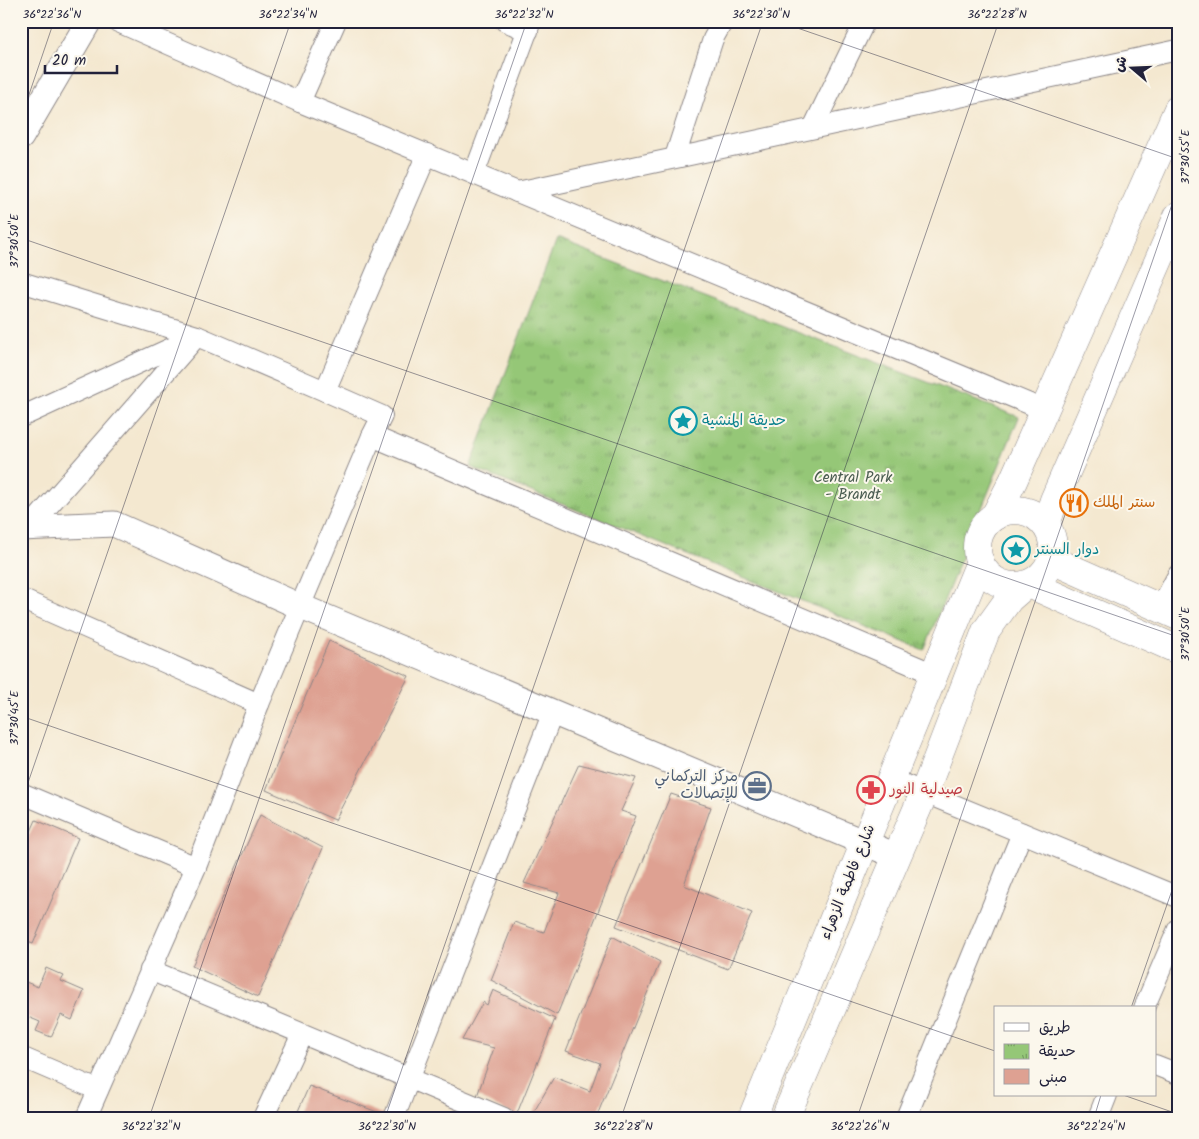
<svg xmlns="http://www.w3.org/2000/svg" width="1199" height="1139" viewBox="0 0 1199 1139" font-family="Kalam,'Playpen Sans Arabic',sans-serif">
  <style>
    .park { fill: url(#park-tufts); stroke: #5c7459 }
    .building { fill: #dea192 }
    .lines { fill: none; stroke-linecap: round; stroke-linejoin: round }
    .minor-casing { stroke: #8b8586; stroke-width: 22 }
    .tertiary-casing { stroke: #8b8586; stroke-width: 27 }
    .secondary-casing { stroke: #8b8586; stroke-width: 29 }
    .minor { stroke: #fff; stroke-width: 20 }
    .tertiary { stroke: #fff; stroke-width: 25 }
    .secondary { stroke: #fff; stroke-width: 28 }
    .ticks { fill: none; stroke: #22223b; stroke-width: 1; stroke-opacity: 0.45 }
    .labels { text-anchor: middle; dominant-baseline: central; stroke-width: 4; stroke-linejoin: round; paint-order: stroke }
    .culture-label { font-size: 15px; fill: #0d838f; stroke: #fbf7ec; text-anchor: start }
    .park-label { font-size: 15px; fill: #4a5c50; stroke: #fbf7ec }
    .food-label { font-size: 15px; fill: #c56008; stroke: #fbf7ec; text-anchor: start }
    .service-label { font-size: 15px; fill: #4e5e75; stroke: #fbf7ec; text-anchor: end }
    .health-label { font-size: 15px; fill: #be3a42; stroke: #fbf7ec; text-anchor: start }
    .street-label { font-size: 15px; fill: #22223b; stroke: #fbf7ec }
    .neatline { fill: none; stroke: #22223b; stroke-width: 2 }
    .ticks-label { font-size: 12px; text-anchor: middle; fill: #22223b }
  </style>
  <defs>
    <pattern id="park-tufts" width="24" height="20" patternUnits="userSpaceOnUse" patternTransform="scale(1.25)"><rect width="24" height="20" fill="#95c777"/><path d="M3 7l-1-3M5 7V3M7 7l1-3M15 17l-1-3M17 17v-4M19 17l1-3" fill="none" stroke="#79a163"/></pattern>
  </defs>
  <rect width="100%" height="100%" fill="#fbf7ec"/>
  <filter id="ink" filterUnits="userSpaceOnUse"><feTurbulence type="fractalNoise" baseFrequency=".02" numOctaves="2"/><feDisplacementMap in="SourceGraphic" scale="10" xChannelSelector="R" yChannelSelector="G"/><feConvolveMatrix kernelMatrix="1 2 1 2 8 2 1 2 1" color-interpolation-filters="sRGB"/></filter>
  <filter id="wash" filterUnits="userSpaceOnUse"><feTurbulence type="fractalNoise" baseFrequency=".0096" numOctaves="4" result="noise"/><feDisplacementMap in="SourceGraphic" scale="20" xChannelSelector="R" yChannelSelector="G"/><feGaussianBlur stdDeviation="1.12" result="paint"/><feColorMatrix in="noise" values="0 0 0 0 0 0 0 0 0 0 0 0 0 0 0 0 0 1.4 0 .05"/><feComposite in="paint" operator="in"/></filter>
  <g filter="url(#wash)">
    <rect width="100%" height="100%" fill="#f4e8d0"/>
    <!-- park -->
    <polygon class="park" points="556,240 1019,417 924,650 470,467"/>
    <g id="blocks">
      <!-- building -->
      <g class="building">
        <polygon points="329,641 409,676 335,820 266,790"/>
        <polygon points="579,764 636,778 621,811 636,816 557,1015 491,980 514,922 544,932 559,893 524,883"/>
        <polygon points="671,794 711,807 684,885 752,913 728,969 616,926"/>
        <polygon points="260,815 323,848 258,997 192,966"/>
        <polygon points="36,820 78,838 33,944 21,939 21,854"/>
        <polygon points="612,936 660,962 596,1118 531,1117 554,1077 590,1091 600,1063 566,1051"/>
        <polygon points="46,968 64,976 61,981 84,991 72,1020 61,1015 51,1037 36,1031 40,1022 21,1014 21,980 38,987"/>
        <polygon points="493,990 555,1019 516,1116 477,1096 494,1048 462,1040 483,1002 487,1005"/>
        <polygon points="309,1086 385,1115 384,1118 295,1118"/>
      </g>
    </g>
  </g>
  <g filter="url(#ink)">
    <use href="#blocks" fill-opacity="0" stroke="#8b8586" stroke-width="1"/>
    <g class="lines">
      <defs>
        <g id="minor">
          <polyline points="116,21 300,102 1044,410"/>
          <polyline points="505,21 528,31"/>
          <polyline points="300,102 336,21"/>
          <polyline points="813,128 865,21"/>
          <polyline points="675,157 713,39 723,21"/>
          <polyline points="474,174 531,21"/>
          <polyline points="517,192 1178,50"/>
          <polyline points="21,282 197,336 325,391"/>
          <polyline points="21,417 191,339"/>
          <polyline points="372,436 934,674"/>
          <polyline points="30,527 197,336"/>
          <polyline points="21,599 259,704"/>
          <polyline points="1160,609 1178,575"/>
          <polyline points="891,779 1178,897"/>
          <polyline points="21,793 196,867"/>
          <polyline points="150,970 504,1118"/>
          <polyline points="1144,1008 1178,929"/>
          <polyline points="21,1057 98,1090"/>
          <polyline points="1155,1065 1178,1074"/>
          <polyline points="86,1118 196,867 259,704 372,436 382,416 325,391 427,154"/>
          <polyline points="263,1118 302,1034"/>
          <polyline points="394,1118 553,712"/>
          <polyline points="906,1118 1022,833"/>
          <polyline points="1098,1118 1107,1095"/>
        </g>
        <g id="tertiary">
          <polyline points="21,137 89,21"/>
          <polyline points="21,528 114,524 299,606 896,856"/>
        </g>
        <g id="secondary">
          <circle cx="1015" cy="548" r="38"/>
          <polyline points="995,516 1013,481 1178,109"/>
          <polyline points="1046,525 1054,500 1178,216"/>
          <polyline points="1052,560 1178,616"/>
          <polyline points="1029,584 1178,650"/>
          <polyline points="752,1118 980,562"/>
          <polyline points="785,1118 924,793 986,631 1009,599 1024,586"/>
        </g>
      </defs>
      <!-- minor casing -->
      <use href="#minor" class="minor-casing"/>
      <!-- tertiary casing -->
      <use href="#tertiary" class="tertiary-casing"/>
      <!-- secondary casing -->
      <use href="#secondary" class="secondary-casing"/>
      <!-- minor -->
      <use href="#minor" class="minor"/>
      <!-- tertiary -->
      <use href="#tertiary" class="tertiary"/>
      <!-- secondary -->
      <use href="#secondary" class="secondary"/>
    </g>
  </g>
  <!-- ticks -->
  <path class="ticks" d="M 777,21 L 1178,159M 21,118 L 54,21M 21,238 L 1178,637M 21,716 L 995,1051M 21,803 L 291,21M 1131,1008 L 1178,873M 1123,1095 L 1178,1114M 149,1118 L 527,21M 385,1118 L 763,21M 621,1118 L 999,21M 857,1118 L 1178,187M 1094,1118 L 1101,1095"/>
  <!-- icons -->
  <defs>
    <symbol id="sight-ring" viewBox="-11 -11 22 22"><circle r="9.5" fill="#fbf7ec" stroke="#0f9aa8" stroke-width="1.5"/><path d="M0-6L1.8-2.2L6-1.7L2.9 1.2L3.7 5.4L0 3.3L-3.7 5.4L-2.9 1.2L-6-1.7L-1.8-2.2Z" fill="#0f9aa8"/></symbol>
    <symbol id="restaurant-ring" viewBox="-11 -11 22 22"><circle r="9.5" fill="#fbf7ec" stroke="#e8710a" stroke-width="1.5"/><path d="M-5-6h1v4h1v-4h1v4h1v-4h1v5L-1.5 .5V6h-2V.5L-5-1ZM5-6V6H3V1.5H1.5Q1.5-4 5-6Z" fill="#e8710a"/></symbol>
    <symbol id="office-ring" viewBox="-11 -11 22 22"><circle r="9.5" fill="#fbf7ec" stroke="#5c6f8a" stroke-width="1.5"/><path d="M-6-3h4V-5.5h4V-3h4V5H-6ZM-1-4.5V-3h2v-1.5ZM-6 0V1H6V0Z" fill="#5c6f8a"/></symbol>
    <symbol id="pharmacy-ring" viewBox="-11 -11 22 22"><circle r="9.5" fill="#fbf7ec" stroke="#e0444e" stroke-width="1.5"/><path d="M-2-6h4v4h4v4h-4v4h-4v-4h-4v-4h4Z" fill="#e0444e"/></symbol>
  </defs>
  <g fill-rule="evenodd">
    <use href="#sight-ring" x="667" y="405" width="32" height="32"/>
    <use href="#restaurant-ring" x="1058" y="487" width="32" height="32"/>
    <use href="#sight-ring" x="1000" y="534" width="32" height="32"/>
    <use href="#office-ring" x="741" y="770" width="32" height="32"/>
    <use href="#pharmacy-ring" x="855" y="774" width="32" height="32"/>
  </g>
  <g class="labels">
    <!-- culture labels -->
    <g class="culture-label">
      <text x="702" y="421">حديقة المنشية</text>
      <text x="1035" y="550">دوار السنتر</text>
    </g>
    <!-- park labels -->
    <g class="park-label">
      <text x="853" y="478">Central Park<tspan x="853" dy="17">- Brandt</tspan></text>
    </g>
    <!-- food labels -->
    <g class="food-label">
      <text x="1093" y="503">سنتر الملك</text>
    </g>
    <!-- service labels -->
    <g class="service-label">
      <text x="738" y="777">مركز التركماني<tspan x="738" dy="17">للإتصالات</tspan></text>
    </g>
    <!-- health labels -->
    <g class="health-label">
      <text x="890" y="790">صيدلية النور</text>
    </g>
    <!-- street labels -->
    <g class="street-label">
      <text transform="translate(848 882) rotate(-68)">شارع فاطمة الزهراء</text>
    </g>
  </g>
  <!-- margin -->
  <rect width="1199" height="1139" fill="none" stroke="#fbf7ec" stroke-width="55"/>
  <!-- legend -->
  <rect x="994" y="1006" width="162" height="90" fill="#fbf7ec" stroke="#a4a2a5"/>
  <rect x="1004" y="1023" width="25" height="8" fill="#ffffff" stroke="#a4a2a5"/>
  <text x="1039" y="1032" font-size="15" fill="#22223b">طريق</text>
  <rect x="1004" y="1044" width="25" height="15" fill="url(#park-tufts)" stroke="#a4a2a5"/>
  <text x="1039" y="1056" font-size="15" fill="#22223b">حديقة</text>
  <rect x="1004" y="1069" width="25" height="15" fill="#dea192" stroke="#a4a2a5"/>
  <text x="1039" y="1082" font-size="15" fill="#22223b">مبنى</text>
  <!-- north arrow -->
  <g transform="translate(1132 68) rotate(289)" stroke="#fbf7ec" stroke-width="4" paint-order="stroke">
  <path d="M0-4L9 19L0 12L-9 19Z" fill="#22223b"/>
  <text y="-8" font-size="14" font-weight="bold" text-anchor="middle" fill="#22223b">ش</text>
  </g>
  <!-- scale -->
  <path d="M45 65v8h72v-8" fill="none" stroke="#22223b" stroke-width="2.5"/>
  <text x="52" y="65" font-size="15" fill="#22223b" stroke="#fbf7ec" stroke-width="4" paint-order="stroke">20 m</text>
  <rect x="28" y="28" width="1144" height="1084" class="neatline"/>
  <g class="ticks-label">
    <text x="52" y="18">36°22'36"N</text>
    <text x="288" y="18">36°22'34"N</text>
    <text x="524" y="18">36°22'32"N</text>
    <text x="761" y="18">36°22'30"N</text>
    <text x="997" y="18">36°22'28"N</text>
    <text transform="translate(1185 157) rotate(-90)" y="4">37°30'55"E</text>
    <text transform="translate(14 241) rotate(-90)" y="4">37°30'50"E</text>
    <text transform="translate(1185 634) rotate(-90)" y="4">37°30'50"E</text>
    <text transform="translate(14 718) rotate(-90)" y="4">37°30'45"E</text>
    <text x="151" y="1130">36°22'32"N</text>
    <text x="387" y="1130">36°22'30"N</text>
    <text x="623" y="1130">36°22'28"N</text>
    <text x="860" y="1130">36°22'26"N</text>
    <text x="1096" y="1130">36°22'24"N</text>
  </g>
</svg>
